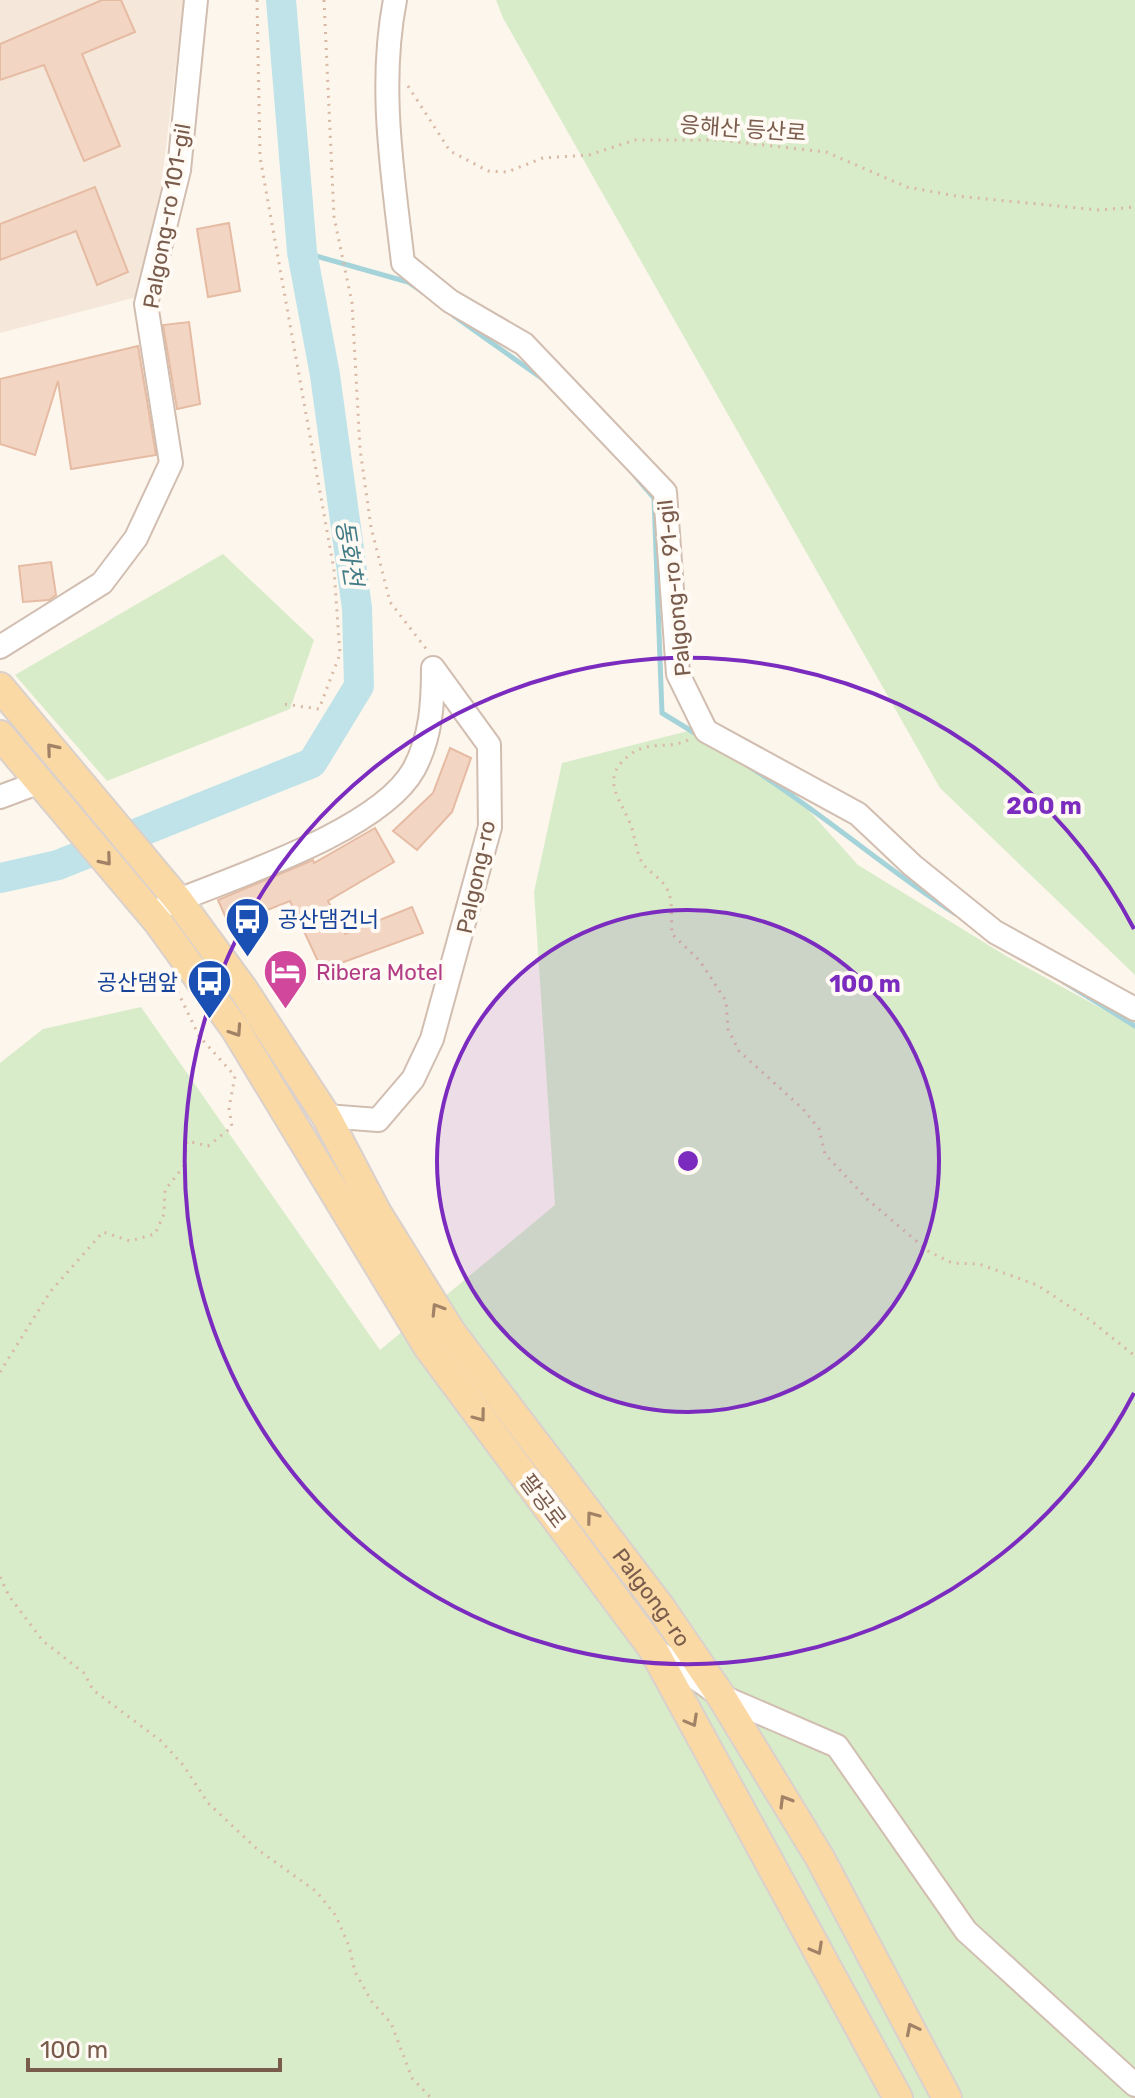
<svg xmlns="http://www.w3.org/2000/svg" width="1135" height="2098" viewBox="0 0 1135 2098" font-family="Rubik,'Noto Sans KR',sans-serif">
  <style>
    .residential { fill: #f5e8da }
    .green { fill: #d8ecc9 }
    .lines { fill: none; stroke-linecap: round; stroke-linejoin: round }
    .stream { stroke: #a5d3da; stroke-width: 5 }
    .river { stroke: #bfe3e8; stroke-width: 30 }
    .building { fill: #f3d5c3; stroke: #e6bba3; stroke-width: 2 }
    .minor-casing { stroke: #d1beb0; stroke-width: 26 }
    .major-casing { stroke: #dad1cd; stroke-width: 32 }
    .path { stroke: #d9b8a5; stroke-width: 3; stroke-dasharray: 2 6; stroke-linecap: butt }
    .minor { stroke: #fff; stroke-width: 22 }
    .major { stroke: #fbd9a5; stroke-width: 28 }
    .oneway { stroke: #a18267 }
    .ring { fill: none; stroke: #7b2cbf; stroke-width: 4 }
    .labels { text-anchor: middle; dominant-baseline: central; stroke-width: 8; stroke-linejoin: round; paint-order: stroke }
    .street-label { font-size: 22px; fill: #7a5c4d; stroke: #fffaf3 }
    .transit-label { font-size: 22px; fill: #164399; stroke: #fffaf3; text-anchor: start }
    .hotel-label { font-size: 22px; fill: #b23c85; stroke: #fffaf3; text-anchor: start }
    .water-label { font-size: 24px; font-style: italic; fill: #437c86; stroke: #fffaf3 }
    .centre { fill: #7b2cbf; stroke: #fffaf3; stroke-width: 4 }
    .ring-label { font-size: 24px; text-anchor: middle; font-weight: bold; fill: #7b2cbf; stroke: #fffaf3; stroke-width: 8; stroke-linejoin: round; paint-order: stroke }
  </style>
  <rect width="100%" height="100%" fill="#fdf6ec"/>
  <!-- residential -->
  <polygon class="residential" points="0,0 184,0 148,294 0,333"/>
  <!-- green -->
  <g class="green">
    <polygon points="496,0 1135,0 1135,975 940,788 503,18"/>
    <polygon points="223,554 314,640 290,709 107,781 15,675"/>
    <polygon points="692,730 795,795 858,865 1008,957 1135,1027 1135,2098 0,2098 0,1063 43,1029 141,1007 380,1350 555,1205 534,892 562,763"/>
  </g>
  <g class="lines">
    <!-- stream -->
    <g class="stream">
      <polyline points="302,252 408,282 424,293"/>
      <polyline points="454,316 547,382"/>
      <polyline points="636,477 654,498 662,713 698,735"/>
      <path d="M 748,766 C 820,811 883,867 954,913"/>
      <polyline points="1064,982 1135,1026"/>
    </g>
    <!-- river -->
    <polyline class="river" points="0,878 58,865 312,763 359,686 357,608 325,375 302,252 281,0"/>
  </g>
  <!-- building -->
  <g class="building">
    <polygon points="102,0 121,0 135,32 82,54 120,146 84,161 44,65 0,80 0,44"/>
    <polygon points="95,187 128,272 97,285 76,231 0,260 0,224"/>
    <polygon points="229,223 240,291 208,297 197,229"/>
    <polygon points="189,322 200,404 177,409 163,325"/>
    <polygon points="138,346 156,455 71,469 58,381 35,455 0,444 0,379"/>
    <polygon points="51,562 56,595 49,600 23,602 19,566"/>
    <polygon points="450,748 471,758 452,812 417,850 393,831 433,793"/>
    <polygon points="375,828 394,862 328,901 345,934 412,907 423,933 322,970 290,901 229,925 218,900 313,860 314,863"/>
  </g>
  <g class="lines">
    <defs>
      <g id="minor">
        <path d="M 395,0 C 378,87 393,176 403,263 L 450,301 L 524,344 L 665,492 L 678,674 L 706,731 L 858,814 L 912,865 L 995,932 L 1135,1009"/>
        <polyline points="0,647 102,583 136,538 171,463 146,304 179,170 196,0"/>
        <polyline points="0,797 40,782"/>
        <path d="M 166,905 C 231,878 380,831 414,769 C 431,737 433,704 433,668 L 489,745 L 490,827 L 432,1039 L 413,1079 L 378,1120 L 326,1116"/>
        <polyline points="654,1649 721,1696 837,1746 966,1931 1135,2085"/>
      </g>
      <g id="major">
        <path id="s1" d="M 0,687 L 178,900 L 243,989 L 326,1116 L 377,1213 L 451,1332 L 661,1608 L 721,1696 L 820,1858 L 947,2098"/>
        <polyline points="0,735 158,922 236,1030 428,1347 653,1649 898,2098"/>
      </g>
    </defs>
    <!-- minor casing -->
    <use href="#minor" class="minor-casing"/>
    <!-- major casing -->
    <use href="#major" class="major-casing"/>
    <!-- path -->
    <g class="path">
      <polyline points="257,0 260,157 334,570 340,654 319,709 284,704"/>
      <polyline points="324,0 334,217 352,303 360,449 371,527 390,602 427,650"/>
      <polyline points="408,86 450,151 488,171 507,172 543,158 589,155 635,140 719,140 826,152 907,187 956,196 1099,210 1135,207"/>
      <path d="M 688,740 C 668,750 650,740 631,754 C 599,777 619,797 630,823 C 635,835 636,854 643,864 C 650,873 663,879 668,891 C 673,902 671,921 672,934 L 700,961 L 726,1001 L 728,1029 L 739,1051 L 803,1109 L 819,1129 L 825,1154 L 867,1199 L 928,1251 L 952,1263 L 979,1264 L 1037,1285 L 1090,1320 L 1135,1356"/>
      <polyline points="0,1372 50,1292 103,1232 130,1241 155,1234 164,1214 165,1190 184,1166 187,1141 208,1146 232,1127 229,1108 235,1076 199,1036 175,986"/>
      <polyline points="0,1577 9,1596 43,1641 84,1673 93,1690 161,1741 183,1765 208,1803 257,1849 317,1892 336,1916 349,1946 355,1972 372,2002 391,2023 412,2078 431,2098"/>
    </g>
    <!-- minor -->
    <use href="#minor" class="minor"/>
    <!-- major -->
    <use href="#major" class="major"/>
  </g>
  <!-- one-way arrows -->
  <defs><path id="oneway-chevron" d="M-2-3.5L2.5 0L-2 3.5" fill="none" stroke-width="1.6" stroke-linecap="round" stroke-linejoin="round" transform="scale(2)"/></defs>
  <g class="oneway">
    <use href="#oneway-chevron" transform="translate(52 749) rotate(-130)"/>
    <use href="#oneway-chevron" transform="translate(106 860) rotate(50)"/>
    <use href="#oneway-chevron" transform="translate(236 1031) rotate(56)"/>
    <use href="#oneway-chevron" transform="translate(437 1309) rotate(-122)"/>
    <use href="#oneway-chevron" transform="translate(480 1416) rotate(53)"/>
    <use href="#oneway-chevron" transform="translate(592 1517) rotate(-127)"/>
    <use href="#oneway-chevron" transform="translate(692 1721) rotate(61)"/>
    <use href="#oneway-chevron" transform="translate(785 1801) rotate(-121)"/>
    <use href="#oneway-chevron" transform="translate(817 1949) rotate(61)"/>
    <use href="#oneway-chevron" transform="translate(912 2029) rotate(-117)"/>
  </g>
  <!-- distance rings -->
  <circle cx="688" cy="1161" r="251" fill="#7b2cbf" fill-opacity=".12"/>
  <g class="ring">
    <circle cx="688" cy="1161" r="251"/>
    <path d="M1134 1393A503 503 0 1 1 1134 929"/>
  </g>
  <!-- icons -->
  <defs>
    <symbol id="bus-pin" viewBox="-11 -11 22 30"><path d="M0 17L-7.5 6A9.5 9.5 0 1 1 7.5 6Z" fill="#1a4fb4" stroke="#fffaf3"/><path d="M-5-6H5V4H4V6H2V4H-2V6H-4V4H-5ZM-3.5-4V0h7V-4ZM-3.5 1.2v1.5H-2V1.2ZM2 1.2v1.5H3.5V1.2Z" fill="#fff"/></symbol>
    <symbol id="hotel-pin" viewBox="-11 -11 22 30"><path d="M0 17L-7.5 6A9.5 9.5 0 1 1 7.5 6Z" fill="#d1479c" stroke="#fffaf3"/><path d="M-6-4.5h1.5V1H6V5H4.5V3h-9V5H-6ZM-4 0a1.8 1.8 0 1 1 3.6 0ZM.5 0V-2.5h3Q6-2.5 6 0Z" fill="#fff"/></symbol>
  </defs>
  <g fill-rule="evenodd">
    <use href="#bus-pin" x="222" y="894" width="51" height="69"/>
    <use href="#hotel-pin" x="260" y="946" width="51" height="69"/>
    <use href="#bus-pin" x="184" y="956" width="51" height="69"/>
  </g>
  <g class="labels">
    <!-- street labels -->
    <g class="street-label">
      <text transform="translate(743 129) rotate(4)">응해산 등산로</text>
      <text transform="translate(167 216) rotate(-80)">Palgong-ro 101-gil</text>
      <text transform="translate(674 588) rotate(-96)">Palgong-ro 91-gil</text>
      <text transform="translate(476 877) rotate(-78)">Palgong-ro</text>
      <text transform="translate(543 1501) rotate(53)">팔공로</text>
      <text stroke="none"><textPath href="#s1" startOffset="1122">Palgong-ro</textPath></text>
    </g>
    <!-- transit labels -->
    <g class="transit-label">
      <text x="278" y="919">공산댐건너</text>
      <text x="178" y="982" text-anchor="end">공산댐앞</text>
    </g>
    <!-- hotel labels -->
    <g class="hotel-label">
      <text x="316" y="972">Ribera Motel</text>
    </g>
    <!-- water labels -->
    <g class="water-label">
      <text transform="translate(349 553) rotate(81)">동화천</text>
    </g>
  </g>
  <circle cx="688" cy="1161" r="12" class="centre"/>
  <g class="ring-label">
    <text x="1044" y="814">200 m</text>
    <text x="865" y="992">100 m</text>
  </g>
  <!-- scale -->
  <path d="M28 2058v12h252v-12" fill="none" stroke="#7a5c4d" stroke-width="4"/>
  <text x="40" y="2058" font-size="24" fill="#7a5c4d" stroke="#fffaf3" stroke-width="6" paint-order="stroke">100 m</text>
</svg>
